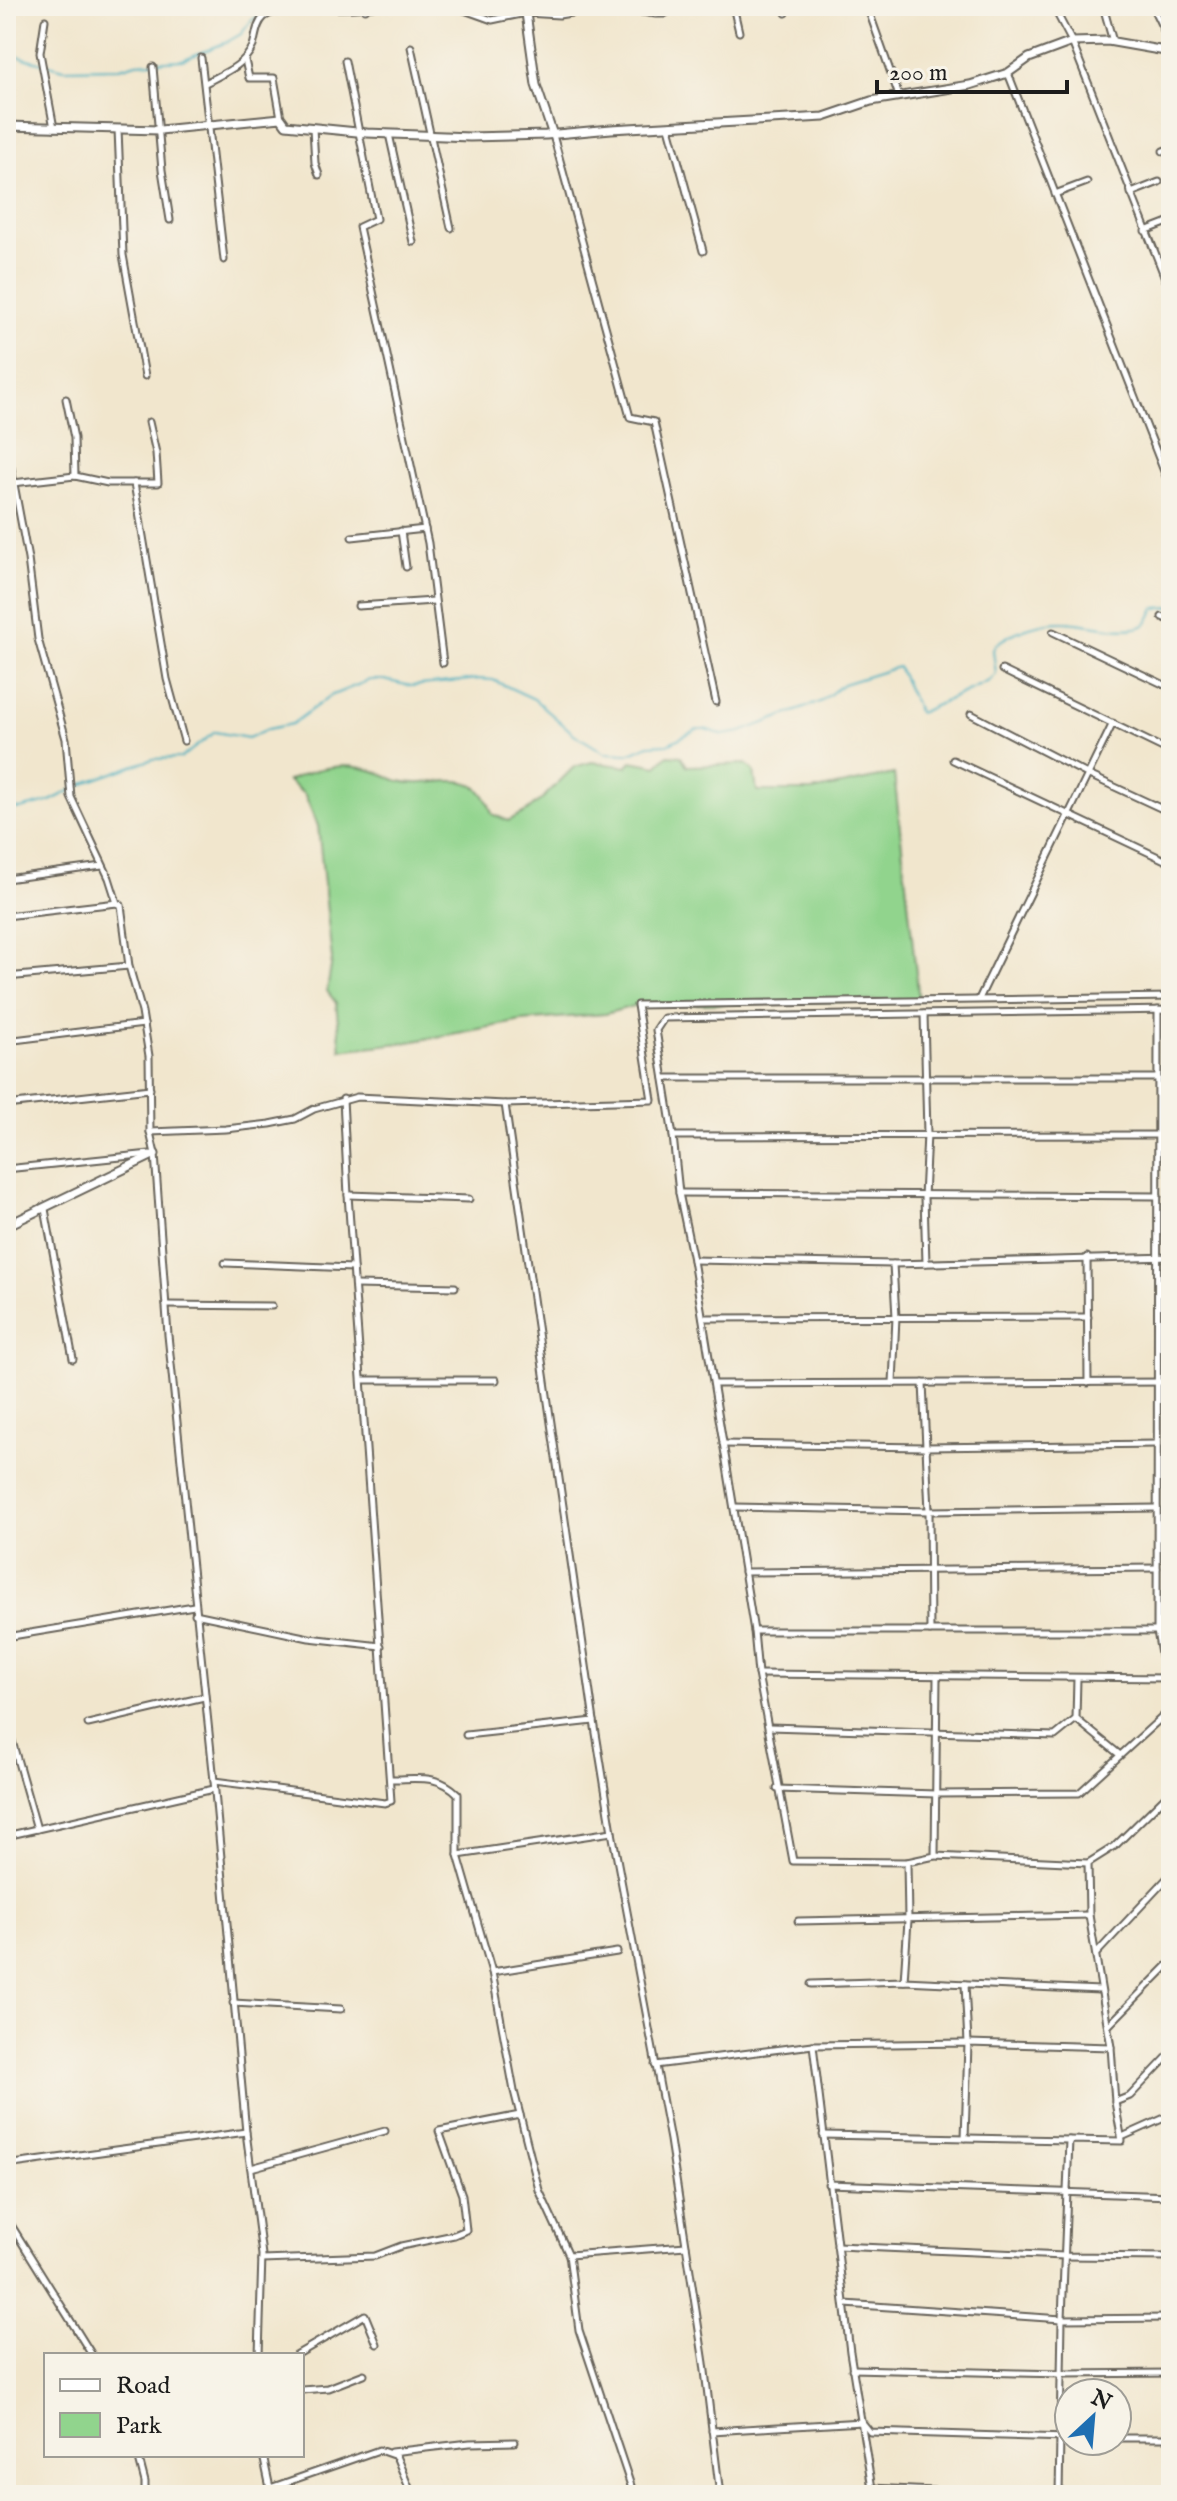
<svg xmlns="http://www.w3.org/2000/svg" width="1177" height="2501" viewBox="0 0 1177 2501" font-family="'IM FELL English',serif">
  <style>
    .green { fill: #91d48d; stroke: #567854; stroke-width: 2 }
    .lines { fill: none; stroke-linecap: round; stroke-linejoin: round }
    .stream { stroke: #40adbf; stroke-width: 2 }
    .street-casing { stroke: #67635a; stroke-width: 9 }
    .secondary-casing { stroke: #67635a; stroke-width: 11 }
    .street { stroke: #fff; stroke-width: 5 }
    .secondary { stroke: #fff; stroke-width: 7 }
  </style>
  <rect width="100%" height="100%" fill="#f7f3e8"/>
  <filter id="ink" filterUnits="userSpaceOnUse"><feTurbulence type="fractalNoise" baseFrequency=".0125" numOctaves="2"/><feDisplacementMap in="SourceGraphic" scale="16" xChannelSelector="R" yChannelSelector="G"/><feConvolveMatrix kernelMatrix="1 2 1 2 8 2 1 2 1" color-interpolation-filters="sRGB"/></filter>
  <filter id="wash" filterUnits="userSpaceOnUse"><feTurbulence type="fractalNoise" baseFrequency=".006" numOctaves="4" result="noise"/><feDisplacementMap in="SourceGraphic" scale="32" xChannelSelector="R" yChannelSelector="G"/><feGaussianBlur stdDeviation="1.8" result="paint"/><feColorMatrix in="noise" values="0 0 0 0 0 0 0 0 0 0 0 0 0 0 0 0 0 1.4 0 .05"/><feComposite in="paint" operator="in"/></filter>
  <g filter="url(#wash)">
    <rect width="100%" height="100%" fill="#f1e6cd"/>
    <!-- green -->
    <path class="green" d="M 668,755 L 681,756 L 687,766 L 746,764 L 754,771 L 757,791 L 812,791 L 894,774 L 919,1000 L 637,1005 L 605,1014 L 522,1021 L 409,1042 L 341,1050 L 336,1003 L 327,991 L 332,960 L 318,826 L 305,795 L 288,781 C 317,767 345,761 377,772 C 384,774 391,779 399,781 C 438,791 477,760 492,814 L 508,821 L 527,811 L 545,796 L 574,767 L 592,762 L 627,767 L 632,761 L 657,766 Z"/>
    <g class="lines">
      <!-- stream -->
      <g class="stream">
        <polyline points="623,6 649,11"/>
        <polyline points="534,11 564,12"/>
        <polyline points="659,12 672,6"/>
        <polyline points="507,14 524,11"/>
        <polyline points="6,53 64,69 120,68 136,63 182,60 227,42 241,34 251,21 267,9 279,6"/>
        <path d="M 6,808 L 20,809 L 48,802 L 90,781 L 153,759 L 181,758 L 215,732 L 248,738 L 268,729 L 292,724 L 330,696 L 370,680 L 384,680 L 411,686 L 479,679 L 493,680 L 534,699 L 574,734 L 605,753 L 628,754 L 649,745 L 668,744 L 697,729 L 705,729 L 723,735 L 741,732 L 820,702 L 843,684 L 898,667 L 919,713 L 989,681 L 996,674 L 993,650 L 995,645 C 1014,630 1041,621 1065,622 C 1085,622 1130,636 1146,624 C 1150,620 1152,613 1155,608 L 1171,607"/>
        <polyline points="6,2486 25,2495"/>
      </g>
    </g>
  </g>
  <g filter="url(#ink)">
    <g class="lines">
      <defs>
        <g id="street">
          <polyline points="453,6 492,20 526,13 559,15 606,7 656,14 664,14 678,6"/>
          <polyline points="733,6 739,32"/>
          <polyline points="784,6 786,13"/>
          <polyline points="867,6 899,96"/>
          <polyline points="1053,6 1072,42 1171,293"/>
          <polyline points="1103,6 1113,42"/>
          <polyline points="1152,6 1171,45"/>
          <polyline points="45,20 40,53 54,128"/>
          <polyline points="411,47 451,228"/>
          <polyline points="201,58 224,260"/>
          <polyline points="245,60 249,78 274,78 281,118"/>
          <polyline points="345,61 376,219 359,227 428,543 443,663"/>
          <polyline points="153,67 162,170 170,220"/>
          <polyline points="1008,73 1171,489"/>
          <path d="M 205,83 C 224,73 244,66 253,46 C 256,36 256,24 264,17 C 286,0 344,13 373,6"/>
          <polyline points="669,127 703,251"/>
          <polyline points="313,128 315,163 319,175"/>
          <polyline points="118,129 123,255 145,376"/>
          <polyline points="389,134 413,242"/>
          <polyline points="553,135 630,417 654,422 716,702"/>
          <polyline points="1163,151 1171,148"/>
          <polyline points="1131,193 1159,182"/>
          <polyline points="1055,194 1087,182"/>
          <polyline points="1145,231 1171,221"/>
          <polyline points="66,399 74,438 75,476"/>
          <polyline points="6,441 28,559 38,639 66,739 71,797 109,878 117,903 121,905 129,966 142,1012 149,1056 150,1132 155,1154 168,1335 214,1781 246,2132 262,2255 259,2355"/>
          <polyline points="13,483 75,476 108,483 158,483 156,453 149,422"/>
          <polyline points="134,483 167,679 184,741"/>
          <polyline points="401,531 406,567"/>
          <polyline points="352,537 425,529"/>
          <polyline points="358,606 434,601"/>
          <polyline points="1162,617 1171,621"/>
          <polyline points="1053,632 1171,688"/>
          <polyline points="1002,670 1171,752"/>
          <polyline points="971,714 1089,775 1171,813"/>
          <polyline points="953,760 1171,863"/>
          <polyline points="6,879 102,866"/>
          <polyline points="6,916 117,903"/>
          <polyline points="6,977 129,966"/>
          <polyline points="979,999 1113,723"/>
          <polyline points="1158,1010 1157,1631 1165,1678 1171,1692"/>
          <polyline points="924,1014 927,1134 924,1197 926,1263"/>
          <polyline points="6,1041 144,1024"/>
          <polyline points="664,1078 1158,1078"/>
          <polyline points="505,1104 594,1721 612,1832 670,2140 704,2363 720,2495"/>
          <polyline points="6,1105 150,1089"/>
          <polyline points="150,1132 226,1129 270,1124 295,1119 314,1109 357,1097 505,1104 652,1100 637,1005 1171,997"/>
          <polyline points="673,1136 1171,1135"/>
          <polyline points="6,1169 150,1154"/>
          <polyline points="679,1193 1158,1196"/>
          <polyline points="348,1195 469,1199"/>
          <polyline points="45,1209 73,1359"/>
          <polyline points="1087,1257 1088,1383"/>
          <polyline points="693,1260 893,1264 1171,1257"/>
          <polyline points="225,1263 353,1268"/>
          <polyline points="355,1285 455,1287"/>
          <polyline points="166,1305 272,1306"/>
          <polyline points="703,1318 1088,1317"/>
          <polyline points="362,1380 496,1380"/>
          <polyline points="893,1383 896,1317 893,1264"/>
          <polyline points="923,1383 929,1511 930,1631"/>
          <polyline points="714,1384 1171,1382"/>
          <polyline points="723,1444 925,1447 1157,1444"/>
          <polyline points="734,1507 929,1511 1157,1508"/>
          <polyline points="744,1572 1157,1568"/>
          <polyline points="195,1614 309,1638 381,1646"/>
          <polyline points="754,1631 1171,1631"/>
          <polyline points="6,1637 194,1606"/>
          <polyline points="758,1674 1171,1678"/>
          <polyline points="1076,1719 1120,1755"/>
          <polyline points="6,1720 37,1829"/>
          <polyline points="88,1724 204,1697"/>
          <polyline points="769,1727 1055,1736 1076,1719 1077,1678"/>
          <polyline points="466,1735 594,1721"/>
          <path d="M 391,1779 C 418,1779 438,1774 458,1794 L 458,1855 L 492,1972 L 514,2091 L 539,2190 L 569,2255 L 579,2330 L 634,2495"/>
          <polyline points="214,1781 385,1803 391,1801 348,1195 343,1099"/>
          <polyline points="777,1789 936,1794 1079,1793 1171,1709"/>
          <polyline points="6,1836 214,1789"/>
          <polyline points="458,1855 612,1832"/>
          <polyline points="935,1856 1088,1863 1115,1846 1171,1791"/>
          <polyline points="907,1862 793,1861 758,1674 754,1631 693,1260 679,1193 673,1136 656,1030 664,1018 1171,1010"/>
          <polyline points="1088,1863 1089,1915 1111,2047"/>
          <polyline points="798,1921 1089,1915"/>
          <polyline points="1096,1954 1171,1874"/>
          <polyline points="492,1972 617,1952"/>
          <polyline points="904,1981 908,1920 907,1862 935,1856 937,1677"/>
          <polyline points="811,1984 904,1981 1100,1990"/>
          <polyline points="965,1984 968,2043 965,2138"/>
          <polyline points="233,2003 341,2009"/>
          <polyline points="1109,2025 1171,1962"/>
          <polyline points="813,2045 850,2352 873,2495"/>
          <polyline points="655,2065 813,2045 968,2043 1111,2047 1115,2102"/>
          <polyline points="823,2135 1069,2140"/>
          <polyline points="1122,2137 1171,2115"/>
          <polyline points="6,2165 246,2132"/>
          <polyline points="251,2168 385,2131"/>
          <polyline points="828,2184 1171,2196"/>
          <polyline points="6,2217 92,2355"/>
          <polyline points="837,2246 1064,2256 1171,2257"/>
          <polyline points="569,2255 686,2246"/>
          <polyline points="262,2260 375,2256 401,2246 454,2235 466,2230 462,2195 439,2131 520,2115"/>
          <polyline points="845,2304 1062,2319 1171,2318"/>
          <polyline points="296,2355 365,2315 377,2344"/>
          <polyline points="852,2369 1063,2374 1171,2373"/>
          <polyline points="302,2390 328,2388 364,2374"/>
          <polyline points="712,2431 862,2422 870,2432 1069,2438"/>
          <polyline points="1117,2438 1171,2438"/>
          <polyline points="391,2452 470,2443 515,2442"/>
          <polyline points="138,2455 145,2482 145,2495"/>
          <polyline points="263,2455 270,2488 379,2450 396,2456 412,2495"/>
          <polyline points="818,2495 872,2488 1015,2495"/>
          <polyline points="1059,2495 1062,2319 1069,2140 1122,2141 1115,2102 1130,2096 1171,2053"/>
        </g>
        <g id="secondary">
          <polyline points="365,6 365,8"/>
          <polyline points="526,13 536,85 553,135"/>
          <polyline points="6,126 160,130 281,118 286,125 367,133 470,137 546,135 611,129 824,117 871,101 970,85 1008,73 1029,58 1072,42 1108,41 1171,52"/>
          <polyline points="6,1226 155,1154"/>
        </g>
      </defs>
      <!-- street casing -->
      <use href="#street" class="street-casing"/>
      <!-- secondary casing -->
      <use href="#secondary" class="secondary-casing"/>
      <!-- street -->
      <use href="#street" class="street"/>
      <!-- secondary -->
      <use href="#secondary" class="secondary"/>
    </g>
  </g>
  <!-- margin -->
  <rect width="1177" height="2501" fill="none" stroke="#f7f3e8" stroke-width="32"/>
  <!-- legend -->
  <rect x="44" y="2353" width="260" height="104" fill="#f7f3e8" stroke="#9f9d96" stroke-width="2"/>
  <rect x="60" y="2379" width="40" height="12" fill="#ffffff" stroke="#9f9d96" stroke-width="2"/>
  <text x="116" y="2393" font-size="24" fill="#1c1c1c">Road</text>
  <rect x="60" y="2413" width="40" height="24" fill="#91d48d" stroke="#9f9d96" stroke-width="2"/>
  <text x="116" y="2433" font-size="24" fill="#1c1c1c">Park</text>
  <!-- north arrow -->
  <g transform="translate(1093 2417) rotate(26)"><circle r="38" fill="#f7f3e8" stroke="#9f9d96" stroke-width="2"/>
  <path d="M0-6L14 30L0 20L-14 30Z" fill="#1f6fb2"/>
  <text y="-12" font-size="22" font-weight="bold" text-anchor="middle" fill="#1c1c1c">N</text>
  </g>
  <!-- scale -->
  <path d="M877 80v12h190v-12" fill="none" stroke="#1c1c1c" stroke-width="4"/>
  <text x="889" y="80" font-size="24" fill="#1c1c1c" stroke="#f7f3e8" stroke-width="6" paint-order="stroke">200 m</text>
</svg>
